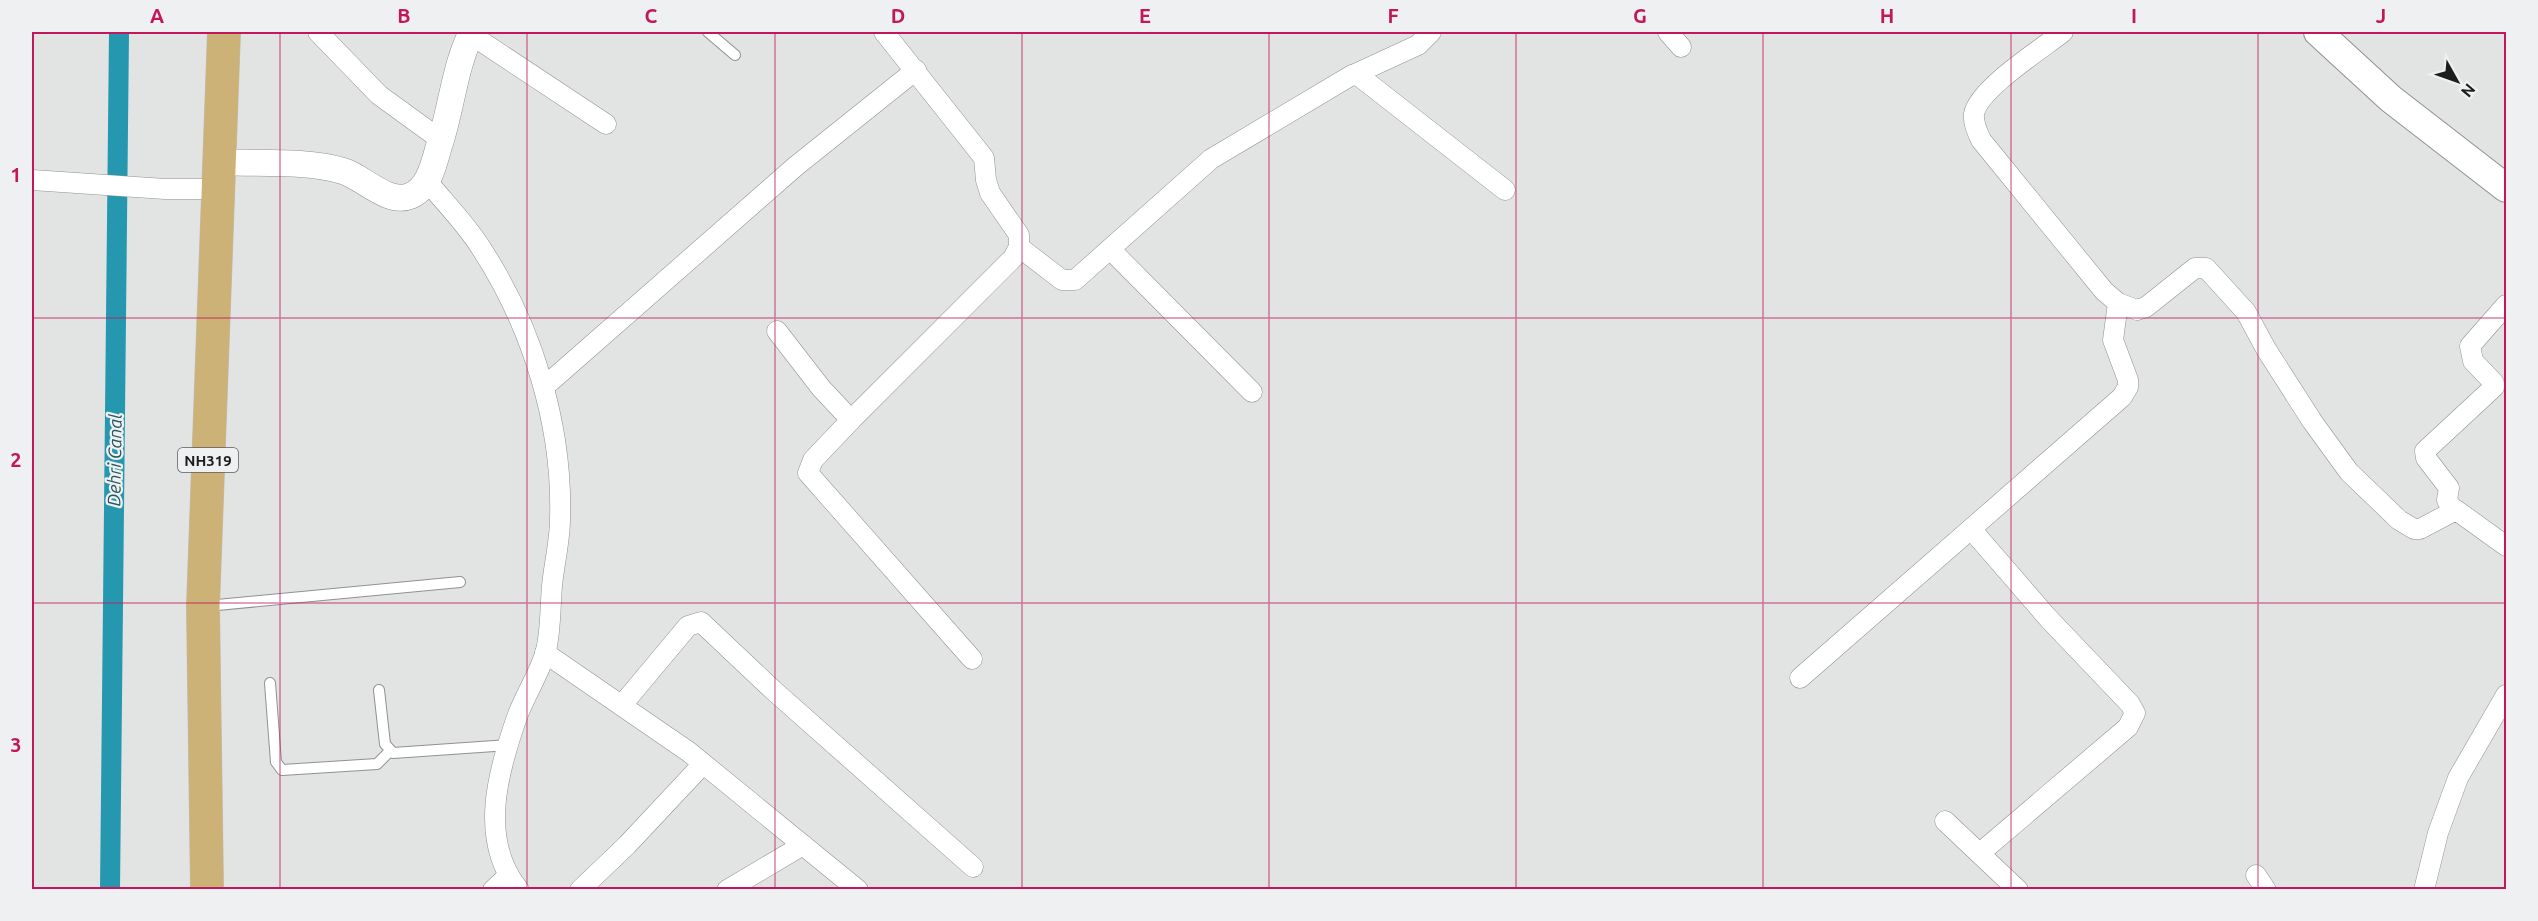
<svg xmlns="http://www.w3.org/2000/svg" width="2538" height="921" viewBox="0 0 2538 921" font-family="Ubuntu,sans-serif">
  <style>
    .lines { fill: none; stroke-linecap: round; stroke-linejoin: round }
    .canal { stroke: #2597af; stroke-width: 20 }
    .service-casing { stroke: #919192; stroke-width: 12 }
    .minor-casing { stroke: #919192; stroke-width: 21 }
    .tertiary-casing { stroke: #919192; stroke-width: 27 }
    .secondary-casing { stroke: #919192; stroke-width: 30 }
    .trunk-casing { stroke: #c0c0c0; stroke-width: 34 }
    .service { stroke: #fff; stroke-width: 10 }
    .minor { stroke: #fff; stroke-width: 20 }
    .tertiary { stroke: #fff; stroke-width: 26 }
    .secondary { stroke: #fff; stroke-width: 28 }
    .trunk { stroke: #ccb277; stroke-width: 33 }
    .grid { fill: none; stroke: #c2185b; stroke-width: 1.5; stroke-opacity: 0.55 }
    .labels { text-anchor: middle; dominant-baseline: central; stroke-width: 4.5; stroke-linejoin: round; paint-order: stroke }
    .shield { fill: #eff0f1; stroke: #5c5c5d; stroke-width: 1.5 }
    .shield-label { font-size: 15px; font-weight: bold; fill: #1d1d1d }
    .water-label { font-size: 18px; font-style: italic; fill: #285661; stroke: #eff0f1 }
    .neatline { fill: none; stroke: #c2185b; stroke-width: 2 }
    .grid-label { font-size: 20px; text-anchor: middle; font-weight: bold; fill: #c2185b }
  </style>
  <rect width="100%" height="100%" fill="#e2e3e3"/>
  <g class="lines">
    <!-- canal -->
    <polyline class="canal" points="110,890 119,32"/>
    <defs>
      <g id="service">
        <polyline points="708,32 735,55"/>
        <polyline points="207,606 460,582"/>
        <polyline points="270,683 276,762 282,770 377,764 390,751"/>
        <polyline points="379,690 385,744 393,753 509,745"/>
      </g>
      <g id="minor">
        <polyline points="318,32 379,95 441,140"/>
        <polyline points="884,32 984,158 986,180 990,193 1019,235 1019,247 1013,258 851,420 813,460 808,473 972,659"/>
        <polyline points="1668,32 1681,47"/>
        <path d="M 2063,32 C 2043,48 1978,89 1974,114 C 1973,123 1977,131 1981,140 L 2104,291 L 2118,303 L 2137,310 L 2146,307 L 2195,268 L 2206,268 L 2246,312 L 2266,349 L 2312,421 L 2349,472 L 2399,520 L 2414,529 L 2420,529 L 2456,510 L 2506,546"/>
        <polyline points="470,34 606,124"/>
        <polyline points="1355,74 1418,45 1431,32"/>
        <polyline points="32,180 165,189 218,189"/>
        <path d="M 427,181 C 445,203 466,224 481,248 C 532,326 563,425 560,519 C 560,541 554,564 552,586 C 550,608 551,634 545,654 C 538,676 525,695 517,717 C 498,771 478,840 519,890"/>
        <polyline points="1019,247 1062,280 1075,280 1211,159 1352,75 1359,76 1505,190"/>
        <polyline points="1110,249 1252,392"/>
        <polyline points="777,331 821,388 851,420"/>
        <polyline points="544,387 796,166 916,70"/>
        <polyline points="2453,510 2447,500 2449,488 2426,458 2425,451 2494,387 2494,383 2473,361 2470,346 2506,305"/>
        <polyline points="1971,529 2048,618 2130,704 2135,713 2128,727 1980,853"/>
        <polyline points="545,653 689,752 858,890"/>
        <polyline points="1800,678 2122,397 2128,387 2128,380 2113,340 2118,303"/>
        <polyline points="622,705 688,626 701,622 773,690 973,867"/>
        <polyline points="1945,821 2018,890"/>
        <polyline points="2256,875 2266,890"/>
        <polyline points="493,890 508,876"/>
        <polyline points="580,890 627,845 703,764"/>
        <polyline points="727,890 803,845"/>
        <polyline points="2424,890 2438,833 2458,778 2506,695"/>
      </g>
      <path id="tertiary" d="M 220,162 C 258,164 307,160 343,171 C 363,177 388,205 410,196 C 429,189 434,163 439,146 C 451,111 455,64 472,32"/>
      <polyline id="secondary" points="2318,32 2391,99 2506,188"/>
      <polyline id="trunk" points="207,890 203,606 224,32"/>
    </defs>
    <!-- service casing -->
    <use href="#service" class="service-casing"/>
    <!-- minor casing -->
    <use href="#minor" class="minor-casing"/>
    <!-- tertiary casing -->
    <use href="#tertiary" class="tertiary-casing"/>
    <!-- secondary casing -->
    <use href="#secondary" class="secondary-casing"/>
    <!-- trunk casing -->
    <use href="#trunk" class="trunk-casing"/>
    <!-- service -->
    <use href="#service" class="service"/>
    <!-- minor -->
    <use href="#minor" class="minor"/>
    <!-- tertiary -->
    <use href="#tertiary" class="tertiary"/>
    <!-- secondary -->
    <use href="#secondary" class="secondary"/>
    <!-- trunk -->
    <use href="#trunk" class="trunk"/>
  </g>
  <!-- grid -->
  <path class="grid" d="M 280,32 L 280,890M 527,32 L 527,890M 775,32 L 775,890M 1022,32 L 1022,890M 1269,32 L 1269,890M 1516,32 L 1516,890M 1763,32 L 1763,890M 2011,32 L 2011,890M 2258,32 L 2258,890M 32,318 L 2506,318M 32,603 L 2506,603"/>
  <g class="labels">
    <!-- shield labels -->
    <rect class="shield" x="178" y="448" width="60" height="24" rx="4.5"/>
    <g class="shield-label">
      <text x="208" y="460">NH319</text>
    </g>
    <!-- water labels -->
    <g class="water-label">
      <text transform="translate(114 460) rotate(-89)">Dehri Canal</text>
    </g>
  </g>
  <!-- border -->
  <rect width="2538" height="921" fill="none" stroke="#eff0f1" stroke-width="66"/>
  <!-- north arrow -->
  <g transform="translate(2457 81) rotate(130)" stroke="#eff0f1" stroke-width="4.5" paint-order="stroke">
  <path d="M0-4.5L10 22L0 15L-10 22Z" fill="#1d1d1d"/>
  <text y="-9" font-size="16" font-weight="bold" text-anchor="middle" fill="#1d1d1d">N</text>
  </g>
  <rect x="33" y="33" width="2472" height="855" class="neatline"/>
  <g class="grid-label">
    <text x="157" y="23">A</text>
    <text x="404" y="23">B</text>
    <text x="651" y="23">C</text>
    <text x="898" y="23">D</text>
    <text x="1145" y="23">E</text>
    <text x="1393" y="23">F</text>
    <text x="1640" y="23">G</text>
    <text x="1887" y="23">H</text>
    <text x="2134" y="23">I</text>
    <text x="2381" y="23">J</text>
    <text x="16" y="182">1</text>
    <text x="16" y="467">2</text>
    <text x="16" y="752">3</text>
  </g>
</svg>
